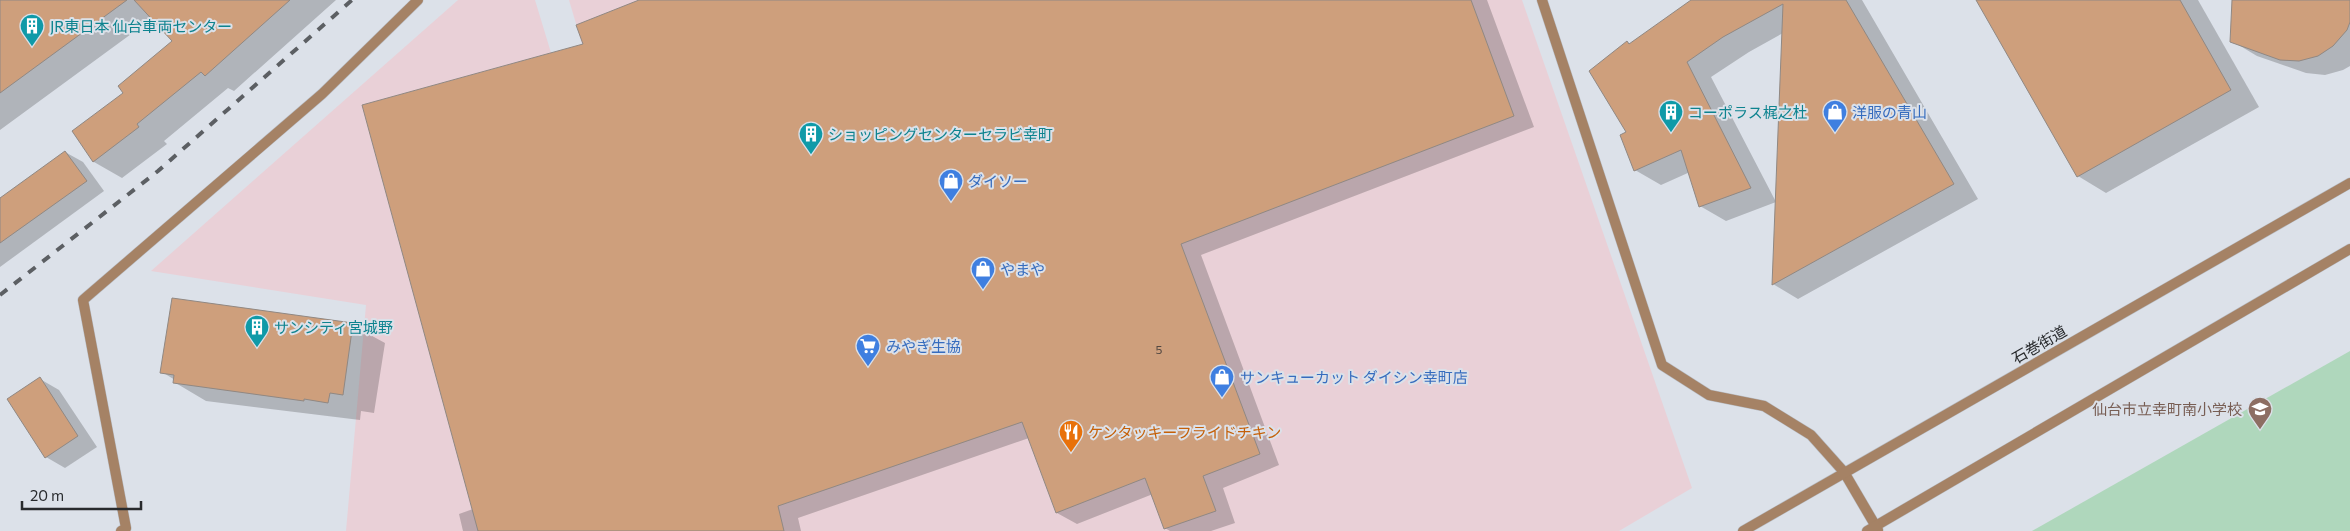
<svg xmlns="http://www.w3.org/2000/svg" width="2350" height="531" viewBox="0 0 2350 531" font-family="Commissioner,'Noto Sans JP',sans-serif">
  <style>
    .commercial { fill: #e9d0d7 }
    .green { fill: #afd7bc }
    .shadow { fill: #0003 }
    .building { fill: #ce9f7c; stroke: #908883 }
    .lines { fill: none; stroke-linecap: round; stroke-linejoin: round }
    .minor-casing { stroke: #b8bcc3; stroke-width: 11 }
    .tertiary-casing { stroke: #b8bcc3; stroke-width: 11 }
    .minor { stroke: #a58265; stroke-width: 10 }
    .tertiary { stroke: #a58265; stroke-width: 10 }
    .rail { stroke: #5c5f63; stroke-width: 4; stroke-dasharray: 9 9; stroke-linecap: butt }
    .labels { text-anchor: middle; dominant-baseline: central; stroke-width: 4; stroke-linejoin: round; paint-order: stroke }
    .number-label { font-size: 12px; fill: #524741 }
    .culture-label { font-size: 15px; fill: #0d838f; stroke: #dce1e9; text-anchor: start }
    .shop-label { font-size: 15px; fill: #366cbe; stroke: #dce1e9; text-anchor: start }
    .street-label { font-size: 15px; fill: #282a2d; stroke: #dce1e9 }
    .education-label { font-size: 15px; fill: #785e54; stroke: #dce1e9; text-anchor: end }
    .food-label { font-size: 15px; fill: #c56008; stroke: #dce1e9; text-anchor: start }
  </style>
  <rect width="100%" height="100%" fill="#dce1e9"/>
  <!-- commercial -->
  <g class="commercial">
    <polygon points="458,0 535,0 696,531 346,531 366,305 151,271"/>
    <polygon points="569,0 1522,0 1692,488 1619,531 726,531"/>
  </g>
  <!-- green -->
  <polygon class="green" points="2350,351 2350,531 2032,531"/>
  <!-- shadow -->
  <g class="shadow">
    <polygon points="0,0 336,0 234,91 228,88 164,141 167,144 122,178 94,162 73,132 125,93 174,41 153,18 0,130"/>
    <polygon points="642,0 1487,0 1534,127 1201,255 1279,465 1223,488 1235,523 1211,531 1170,531 1165,528 1153,494 1077,524 1057,513 1029,438 798,518 801,531 463,531 459,514 473,509 585,45"/>
    <polygon points="1697,0 1862,0 1978,199 1798,299 1773,284 1783,33 1749,52 1711,77 1776,202 1726,221 1700,206 1690,172 1661,185 1635,170 1628,132 1627,42 1631,44"/>
    <polygon points="1978,0 2198,0 2259,107 2106,193 2078,176"/>
    <polygon points="2233,0 2350,0 2350,66 2343,70 2325,75 2306,73 2257,56 2232,41"/>
    <polygon points="65,152 83,162 104,191 0,267 0,199"/>
    <polygon points="352,325 385,343 374,413 361,411 360,420 206,401 174,382 175,380 162,372"/>
    <polygon points="40,379 59,390 97,447 65,468 46,457"/>
  </g>
  <!-- building -->
  <g class="building">
    <polygon points="0,0 127,0 0,93"/>
    <polygon points="134,0 290,0 205,76 201,72 137,124 139,127 93,162 72,131 123,93 118,86 172,41"/>
    <polygon points="639,0 1471,0 1514,116 1181,244 1260,454 1203,476 1216,511 1164,529 1145,478 1056,513 1022,422 778,506 784,531 478,531 362,105 583,44 576,25"/>
    <polygon points="1691,0 1846,0 1954,184 1772,285 1783,4 1723,37 1687,62 1751,188 1699,207 1681,150 1634,171 1620,135 1626,132 1589,71 1627,41 1629,44"/>
    <polygon points="1976,0 2180,0 2231,90 2077,177"/>
    <polygon points="2232,0 2350,0 2350,22 2347,30 2333,46 2318,56 2299,61 2280,60 2230,42"/>
    <polygon points="65,151 87,181 0,243 0,198"/>
    <polygon points="172,298 353,323 343,395 330,393 328,403 304,399 304,401 173,383 174,375 160,373"/>
    <polygon points="40,377 78,436 45,458 7,399"/>
  </g>
  <g class="lines">
    <defs>
      <g id="minor">
        <polyline points="1542,0 1662,365 1709,395 1764,406 1811,435 1844,472"/>
        <polyline points="121,531 126,528 83,300 322,94 418,0"/>
      </g>
      <g id="tertiary">
        <polyline points="1844,472 1878,530"/>
        <polyline points="1743,531 2350,183"/>
        <polyline points="1867,531 2350,249"/>
      </g>
    </defs>
    <!-- minor casing -->
    <use href="#minor" class="minor-casing"/>
    <!-- tertiary casing -->
    <use href="#tertiary" class="tertiary-casing"/>
    <!-- minor -->
    <use href="#minor" class="minor"/>
    <!-- tertiary -->
    <use href="#tertiary" class="tertiary"/>
    <!-- rail -->
    <polyline class="rail" points="0,295 158,171 352,0"/>
  </g>
  <!-- icons -->
  <defs>
    <symbol id="building-pin" viewBox="-11 -11 22 30"><path d="M0 17L-7.5 6A9.5 9.5 0 1 1 7.5 6Z" fill="#0f9aa8" stroke="#dce1e9"/><path d="M-4-6H4V6H1V3H-1V6H-4ZM-2.5-4.3h1.7v1.8h-1.7ZM.8-4.3h1.7v1.8H.8ZM-2.5-1h1.7V.8h-1.7ZM.8-1h1.7V.8H.8Z" fill="#fff"/></symbol>
    <symbol id="shop-pin" viewBox="-11 -11 22 30"><path d="M0 17L-7.5 6A9.5 9.5 0 1 1 7.5 6Z" fill="#3f7fe0" stroke="#dce1e9"/><path d="M-5-2.5h2.3a2.7 3.5 0 0 1 5.4 0H5L5.5 6h-11ZM-1.5-2.5h3a1.5 2.3 0 0 0-3 0Z" fill="#fff"/></symbol>
    <symbol id="supermarket-pin" viewBox="-11 -11 22 30"><path d="M0 17L-7.5 6A9.5 9.5 0 1 1 7.5 6Z" fill="#3f7fe0" stroke="#dce1e9"/><path d="M-6-5.5h2.5l.6 2H6L4.5 2H-2.5L-4.4-4H-6ZM-1.5 3.2a1.3 1.3 0 1 0 .1 0ZM3 3.2a1.3 1.3 0 1 0 .1 0Z" fill="#fff"/></symbol>
    <symbol id="school-pin" viewBox="-11 -11 22 30"><path d="M0 17L-7.5 6A9.5 9.5 0 1 1 7.5 6Z" fill="#8d6e63" stroke="#dce1e9"/><path d="M0-5L7-2L0 1L-7-2ZM-4 1L0 2.5L4 1V4Q0 6-4 4Z" fill="#fff"/></symbol>
    <symbol id="restaurant-pin" viewBox="-11 -11 22 30"><path d="M0 17L-7.5 6A9.5 9.5 0 1 1 7.5 6Z" fill="#e8710a" stroke="#dce1e9"/><path d="M-5-6h1v4h1v-4h1v4h1v-4h1v5L-1.5 .5V6h-2V.5L-5-1ZM5-6V6H3V1.5H1.5Q1.5-4 5-6Z" fill="#fff"/></symbol>
  </defs>
  <g fill-rule="evenodd">
    <use href="#building-pin" x="18" y="12" width="28" height="38"/>
    <use href="#building-pin" x="1657" y="98" width="28" height="38"/>
    <use href="#shop-pin" x="1821" y="98" width="28" height="38"/>
    <use href="#building-pin" x="797" y="120" width="28" height="38"/>
    <use href="#shop-pin" x="937" y="167" width="28" height="38"/>
    <use href="#shop-pin" x="969" y="255" width="28" height="38"/>
    <use href="#building-pin" x="243" y="313" width="28" height="38"/>
    <use href="#supermarket-pin" x="854" y="332" width="28" height="38"/>
    <use href="#shop-pin" x="1208" y="363" width="28" height="38"/>
    <use href="#school-pin" x="2246" y="395" width="28" height="38"/>
    <use href="#restaurant-pin" x="1057" y="418" width="28" height="38"/>
  </g>
  <g class="labels">
    <!-- number labels -->
    <g class="number-label">
      <text x="1159" y="349">5</text>
    </g>
    <!-- culture labels -->
    <g class="culture-label">
      <text x="50" y="26">JR東日本 仙台車両センター</text>
      <text x="1688" y="112">コーポラス梶之杜</text>
      <text x="828" y="134">ショッピングセンターセラビ幸町</text>
      <text x="274" y="327">サンシティ宮城野</text>
    </g>
    <!-- shop labels -->
    <g class="shop-label">
      <text x="1852" y="112">洋服の青山</text>
      <text x="968" y="181">ダイソー</text>
      <text x="1000" y="269">やまや</text>
      <text x="886" y="346">みやぎ生協</text>
      <text x="1240" y="377">サンキューカット ダイシン幸町店</text>
    </g>
    <!-- street labels -->
    <g class="street-label">
      <text transform="translate(2039 344) rotate(-30)">石巻街道</text>
    </g>
    <!-- education labels -->
    <g class="education-label">
      <text x="2242" y="409">仙台市立幸町南小学校</text>
    </g>
    <!-- food labels -->
    <g class="food-label">
      <text x="1088" y="432">ケンタッキーフライドチキン</text>
    </g>
  </g>
  <!-- scale -->
  <path d="M22 501v8h119v-8" fill="none" stroke="#282a2d" stroke-width="2.5"/>
  <text x="30" y="501" font-size="15" fill="#282a2d" stroke="#dce1e9" stroke-width="4" paint-order="stroke">20 m</text>
</svg>
